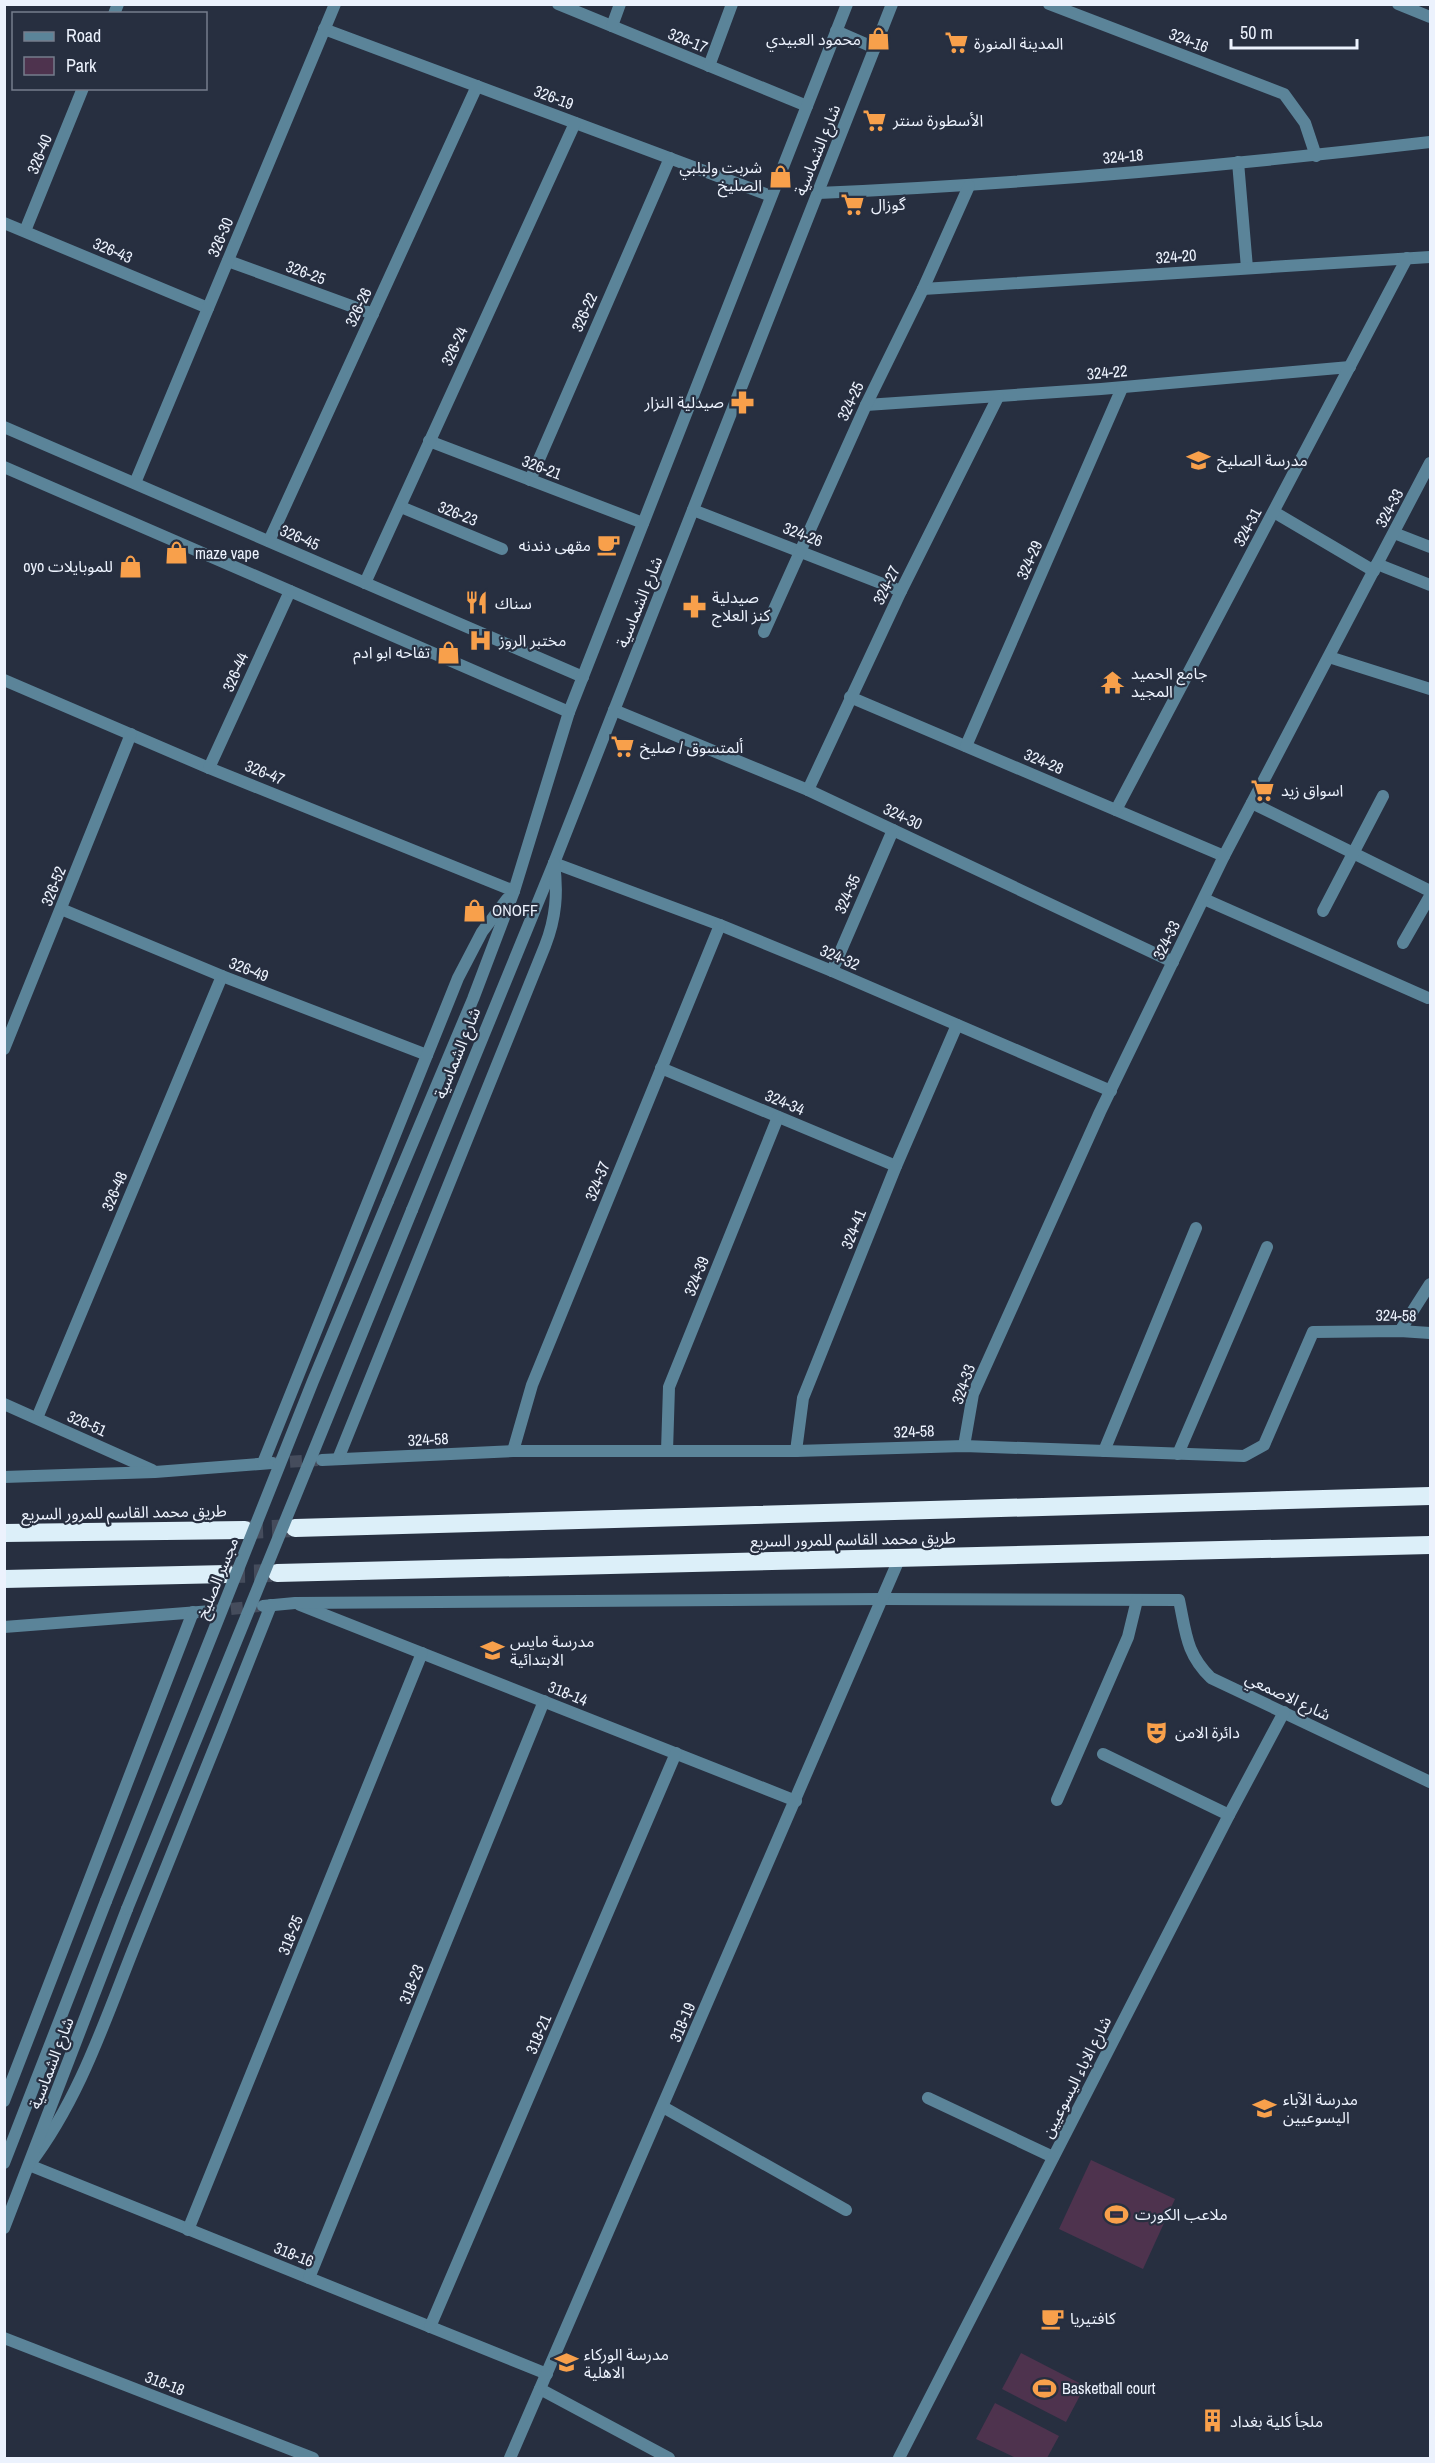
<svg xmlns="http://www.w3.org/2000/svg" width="1435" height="2463" viewBox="0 0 1435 2463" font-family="'Archivo Narrow','Noto Sans Arabic',sans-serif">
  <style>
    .green { fill: #4e334e }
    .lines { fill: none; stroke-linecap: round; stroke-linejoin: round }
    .minor-tunnel { stroke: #454c5c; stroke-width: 12; stroke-dasharray: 12 6; stroke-linecap: butt }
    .motorway-tunnel { stroke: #454c5c; stroke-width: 18; stroke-dasharray: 18 9; stroke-linecap: butt }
    .minor { stroke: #5b8499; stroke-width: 12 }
    .tertiary { stroke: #5b8499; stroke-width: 12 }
    .motorway { stroke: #dceff9; stroke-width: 18 }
    .tertiary-bridge { stroke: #5b8499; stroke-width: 12 }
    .labels { text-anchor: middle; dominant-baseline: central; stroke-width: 4.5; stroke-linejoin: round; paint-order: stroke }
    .poi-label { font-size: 16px; fill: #ecf2fd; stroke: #272f40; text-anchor: start }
    .street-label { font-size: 16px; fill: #ecf2fd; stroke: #272f40 }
  </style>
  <rect width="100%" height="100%" fill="#272f40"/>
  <!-- green -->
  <g class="green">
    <polygon points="1091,2160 1175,2199 1143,2269 1059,2229"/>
    <polygon points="1021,2353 1085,2386 1066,2422 1002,2389"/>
    <polygon points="995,2403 1059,2436 1047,2458 1016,2458 976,2439"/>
  </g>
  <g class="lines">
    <!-- minor-tunnel -->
    <g class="minor-tunnel">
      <polyline points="272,1463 318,1460"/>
      <polyline points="213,1611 259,1606"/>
    </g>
    <!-- motorway-tunnel -->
    <g class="motorway-tunnel">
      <polyline points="245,1530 295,1528"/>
      <polyline points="227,1574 277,1573"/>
    </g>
    <!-- minor -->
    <g class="minor">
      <polyline points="558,4 807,106"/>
      <polyline points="1049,4 1284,94 1305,123 1316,156"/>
      <polyline points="1398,4 1430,17"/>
      <polyline points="114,14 118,4"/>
      <polyline points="612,26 620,4"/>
      <polyline points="324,29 771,196"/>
      <polyline points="709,66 732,4"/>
      <polyline points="1238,162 1247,268"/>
      <path d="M 818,193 C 1023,184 1227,166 1430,142"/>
      <polyline points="4,223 208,308"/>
      <polyline points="25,231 83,88"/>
      <polyline points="228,261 373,314"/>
      <polyline points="923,289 1430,257"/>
      <polyline points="866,405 1101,389 1350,367"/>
      <polyline points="429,441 643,523"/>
      <polyline points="530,480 670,158"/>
      <polyline points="135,483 335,4"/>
      <polyline points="401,507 502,549"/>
      <polyline points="693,510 901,591"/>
      <polyline points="1274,512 1374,571"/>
      <polyline points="1394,533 1430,547"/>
      <polyline points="269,541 477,86"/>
      <polyline points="1377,564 1430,585"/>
      <polyline points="365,583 575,123"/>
      <polyline points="764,632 866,405 923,289 969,186"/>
      <polyline points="1329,657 1430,689"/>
      <polyline points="4,680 209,768 514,891"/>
      <polyline points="850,697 1224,856"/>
      <polyline points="614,710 808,790 1173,962"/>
      <polyline points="966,746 1122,388"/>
      <polyline points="209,768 290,591"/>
      <polyline points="808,790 901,591 998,397"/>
      <polyline points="1252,803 1430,891"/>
      <polyline points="1116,810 1407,258"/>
      <polyline points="554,863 720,925 832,971 1111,1091"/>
      <polyline points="1204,899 1428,998"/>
      <polyline points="61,909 222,976 427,1055"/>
      <polyline points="1323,911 1383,796"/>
      <polyline points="1403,943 1430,896"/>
      <polyline points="832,971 893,830"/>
      <polyline points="4,1049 131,734"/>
      <polyline points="661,1068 896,1166"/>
      <polyline points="1400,1331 1430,1284"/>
      <polyline points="4,1404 152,1470"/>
      <polyline points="37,1418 222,976"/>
      <polyline points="964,1446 973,1394 1100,1112 1224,856 1430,463"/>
      <polyline points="513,1451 532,1385 720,925"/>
      <polyline points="667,1451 669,1387 778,1117"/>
      <polyline points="796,1451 803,1398 896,1166 957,1025"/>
      <polyline points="1104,1451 1196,1228"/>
      <polyline points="1178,1454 1267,1247"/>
      <polyline points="322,1460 513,1451 796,1451 964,1446 1244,1456 1264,1445 1313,1332 1400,1331 1430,1333"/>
      <polyline points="4,1477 155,1472 272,1463"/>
      <path d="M 271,1605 C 227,1717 182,1828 137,1940 C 106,2017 80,2099 29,2165 L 547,2374"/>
      <polyline points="300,1605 796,1801"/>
      <path d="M 263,1606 L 295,1603 L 883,1599 L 1179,1600 C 1186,1633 1186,1654 1211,1678 L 1430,1782"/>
      <polyline points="4,1627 212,1611"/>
      <polyline points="1103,1754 1229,1815"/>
      <polyline points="1057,1800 1128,1637 1137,1600"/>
      <polyline points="928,2098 1053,2157"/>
      <polyline points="663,2107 846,2210"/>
      <polyline points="188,2230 422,1653"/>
      <polyline points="309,2278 544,1701"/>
      <polyline points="430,2327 676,1753"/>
      <polyline points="4,2338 313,2458"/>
      <polyline points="540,2389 669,2458"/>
      <polyline points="510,2458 900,1557"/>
      <polyline points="899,2458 1229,1815 1284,1712"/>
    </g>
    <!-- tertiary -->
    <g class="tertiary">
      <polyline points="836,31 875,48"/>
      <polyline points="4,427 583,677"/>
      <polyline points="4,467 569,712"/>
      <polyline points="388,1201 473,999 514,891 569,712 847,4"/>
      <polyline points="412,1210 554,863 892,4"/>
      <path d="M 338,1459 L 545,946 C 556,918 558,893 554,863"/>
      <polyline points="263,1463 458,978 482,932 507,899"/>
      <polyline points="4,2101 193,1612"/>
      <polyline points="4,2163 106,1901"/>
      <polyline points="4,2228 127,1909"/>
    </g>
    <!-- motorway -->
    <g class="motorway">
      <polyline points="295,1528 1430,1496"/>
      <polyline points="4,1533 245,1530"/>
      <polyline points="277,1573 1430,1545"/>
      <polyline points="4,1579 227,1574"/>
    </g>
    <!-- tertiary-bridge -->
    <g class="tertiary-bridge">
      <polyline points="106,1901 313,1381 388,1201"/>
      <polyline points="127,1909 412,1210"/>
    </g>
  </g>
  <!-- icons -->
  <defs>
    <symbol id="shop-bare" viewBox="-9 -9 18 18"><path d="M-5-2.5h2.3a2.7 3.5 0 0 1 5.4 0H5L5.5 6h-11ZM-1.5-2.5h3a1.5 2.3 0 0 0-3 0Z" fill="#f8a04b" stroke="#272f40" stroke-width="2.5" paint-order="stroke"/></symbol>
    <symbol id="supermarket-bare" viewBox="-9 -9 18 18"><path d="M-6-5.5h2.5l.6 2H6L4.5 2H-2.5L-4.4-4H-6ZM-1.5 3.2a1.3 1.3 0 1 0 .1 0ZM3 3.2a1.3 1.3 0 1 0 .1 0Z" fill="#f8a04b" stroke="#272f40" stroke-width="2.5" paint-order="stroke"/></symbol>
    <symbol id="pharmacy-bare" viewBox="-9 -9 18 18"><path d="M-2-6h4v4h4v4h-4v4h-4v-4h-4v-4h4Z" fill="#f8a04b" stroke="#272f40" stroke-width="2.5" paint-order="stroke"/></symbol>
    <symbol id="school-bare" viewBox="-9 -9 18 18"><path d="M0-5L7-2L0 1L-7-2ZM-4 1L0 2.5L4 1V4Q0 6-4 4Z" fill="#f8a04b" stroke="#272f40" stroke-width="2.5" paint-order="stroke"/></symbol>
    <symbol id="cafe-bare" viewBox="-9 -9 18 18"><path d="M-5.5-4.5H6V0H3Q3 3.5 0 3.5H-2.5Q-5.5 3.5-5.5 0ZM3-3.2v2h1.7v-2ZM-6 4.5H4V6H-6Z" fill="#f8a04b" stroke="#272f40" stroke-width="2.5" paint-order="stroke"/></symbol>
    <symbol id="restaurant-bare" viewBox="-9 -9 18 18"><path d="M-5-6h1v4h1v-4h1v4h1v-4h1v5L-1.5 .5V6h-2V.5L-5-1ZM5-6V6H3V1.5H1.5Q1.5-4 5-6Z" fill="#f8a04b" stroke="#272f40" stroke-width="2.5" paint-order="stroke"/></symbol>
    <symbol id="hospital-bare" viewBox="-9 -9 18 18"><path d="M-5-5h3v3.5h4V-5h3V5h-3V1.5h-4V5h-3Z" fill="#f8a04b" stroke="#272f40" stroke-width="2.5" paint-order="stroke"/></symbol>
    <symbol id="temple-bare" viewBox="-9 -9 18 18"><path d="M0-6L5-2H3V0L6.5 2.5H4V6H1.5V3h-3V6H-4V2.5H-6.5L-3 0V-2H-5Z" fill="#f8a04b" stroke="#272f40" stroke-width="2.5" paint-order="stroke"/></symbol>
    <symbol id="theatre-bare" viewBox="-9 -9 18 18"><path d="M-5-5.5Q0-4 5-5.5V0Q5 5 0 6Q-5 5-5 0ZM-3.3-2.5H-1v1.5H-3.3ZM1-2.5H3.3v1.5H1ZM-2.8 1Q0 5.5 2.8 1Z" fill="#f8a04b" stroke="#272f40" stroke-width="2.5" paint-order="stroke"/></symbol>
    <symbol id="stadium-bare" viewBox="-9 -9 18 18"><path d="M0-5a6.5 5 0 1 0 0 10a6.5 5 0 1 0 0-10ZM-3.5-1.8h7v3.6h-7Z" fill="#f8a04b" stroke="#272f40" stroke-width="2.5" paint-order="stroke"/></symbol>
    <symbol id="building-bare" viewBox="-9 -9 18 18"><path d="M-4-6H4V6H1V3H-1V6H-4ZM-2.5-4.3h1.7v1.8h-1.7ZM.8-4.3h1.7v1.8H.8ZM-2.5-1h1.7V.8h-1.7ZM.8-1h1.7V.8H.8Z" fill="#f8a04b" stroke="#272f40" stroke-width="2.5" paint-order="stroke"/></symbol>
  </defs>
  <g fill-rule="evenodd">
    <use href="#shop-bare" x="862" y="22" width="33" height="33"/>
    <use href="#supermarket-bare" x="940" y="26" width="33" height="33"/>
    <use href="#supermarket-bare" x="858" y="104" width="33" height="33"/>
    <use href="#shop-bare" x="764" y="160" width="33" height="33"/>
    <use href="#supermarket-bare" x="836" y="188" width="33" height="33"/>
    <use href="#pharmacy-bare" x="726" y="386" width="33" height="33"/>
    <use href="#school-bare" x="1182" y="444" width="33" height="33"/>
    <use href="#cafe-bare" x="592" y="528" width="33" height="33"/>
    <use href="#shop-bare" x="160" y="536" width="33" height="33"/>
    <use href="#shop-bare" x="114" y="550" width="33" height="33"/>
    <use href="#restaurant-bare" x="460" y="586" width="33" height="33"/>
    <use href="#pharmacy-bare" x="678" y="590" width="33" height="33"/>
    <use href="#hospital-bare" x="464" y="624" width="33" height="33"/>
    <use href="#shop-bare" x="432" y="636" width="33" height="33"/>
    <use href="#temple-bare" x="1096" y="666" width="33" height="33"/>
    <use href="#supermarket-bare" x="606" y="730" width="33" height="33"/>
    <use href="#supermarket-bare" x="1246" y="774" width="33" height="33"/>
    <use href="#shop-bare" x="458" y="894" width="33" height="33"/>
    <use href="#school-bare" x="476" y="1634" width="33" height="33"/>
    <use href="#theatre-bare" x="1140" y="1716" width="33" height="33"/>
    <use href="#school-bare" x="1248" y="2092" width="33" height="33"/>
    <use href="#stadium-bare" x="1100" y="2198" width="33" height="33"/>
    <use href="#cafe-bare" x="1036" y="2302" width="33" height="33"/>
    <use href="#school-bare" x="550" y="2346" width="33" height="33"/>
    <use href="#stadium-bare" x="1028" y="2372" width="33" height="33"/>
    <use href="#building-bare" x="1196" y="2404" width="33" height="33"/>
  </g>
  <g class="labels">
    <!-- poi labels -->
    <g class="poi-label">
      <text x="861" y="39" text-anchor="end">محمود العبيدي</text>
      <text x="974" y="43">المدينة المنورة</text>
      <text x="893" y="120">الأسطورة سنتر</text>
      <text x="762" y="167" text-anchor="end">شربت ولبلبي<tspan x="762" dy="18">الصليخ</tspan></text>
      <text x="871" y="204">گوزال</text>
      <text x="724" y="402" text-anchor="end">صيدلية النزار</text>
      <text x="1217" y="460">مدرسة الصليخ</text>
      <text x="591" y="545" text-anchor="end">مقهى دندنه</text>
      <text x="195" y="553">maze vape</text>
      <text x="113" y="566" text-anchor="end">oyo للموبايلات</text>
      <text x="712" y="597">صيدلية<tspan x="712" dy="18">كنز العلاج</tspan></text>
      <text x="495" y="603">سناك</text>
      <text x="499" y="640">مختبر الروز</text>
      <text x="430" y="652" text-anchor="end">تفاحه ابو ادم</text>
      <text x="1131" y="673">جامع الحميد<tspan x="1131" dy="18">المجيد</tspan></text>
      <text x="640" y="747">ألمتسوق / صليخ</text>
      <text x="1281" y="790">اسواق زيد</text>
      <text x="492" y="910">ONOFF</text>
      <text x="510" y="1641">مدرسة مايس<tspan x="510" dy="18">الابتدائية</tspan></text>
      <text x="1175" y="1732">دائرة الامن</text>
      <text x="1283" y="2099">مدرسة الآباء<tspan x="1283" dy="18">اليسوعيين</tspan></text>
      <text x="1135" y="2214">ملاعب الكورت</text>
      <text x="1070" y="2318">كافتيريا</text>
      <text x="584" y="2354">مدرسة الوركاء<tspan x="584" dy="18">الاهلية</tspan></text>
      <text x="1062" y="2388">Basketball court</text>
      <text x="1230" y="2421">ملجأ كلية بغداد</text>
    </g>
    <!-- street labels -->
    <g class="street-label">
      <text transform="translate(688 40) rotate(22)">326-17</text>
      <text transform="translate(1189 40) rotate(21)">324-16</text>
      <text transform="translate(554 97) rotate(21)">326-19</text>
      <text transform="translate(817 150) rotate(-68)">شارع الشماسية</text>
      <text transform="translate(39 154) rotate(-68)">326-40</text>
      <text transform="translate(1123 156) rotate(-5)">324-18</text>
      <text transform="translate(220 237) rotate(-67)">326-30</text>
      <text transform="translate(113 250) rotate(23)">326-43</text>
      <text transform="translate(1176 256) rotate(-4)">324-20</text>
      <text transform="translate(306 272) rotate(20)">326-25</text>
      <text transform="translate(358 307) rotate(-65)">326-26</text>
      <text transform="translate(584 312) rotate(-66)">326-22</text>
      <text transform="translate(454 346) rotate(-65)">326-24</text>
      <text transform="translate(1107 372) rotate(-5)">324-22</text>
      <text transform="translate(850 401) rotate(-65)">324-25</text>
      <text transform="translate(542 467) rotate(21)">326-21</text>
      <text transform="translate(1389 508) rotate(-62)">324-33</text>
      <text transform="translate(458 513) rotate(22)">326-23</text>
      <text transform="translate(1247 527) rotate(-62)">324-31</text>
      <text transform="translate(803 534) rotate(21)">324-26</text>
      <text transform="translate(300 537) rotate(23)">326-45</text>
      <text transform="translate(1029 560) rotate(-66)">324-29</text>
      <text transform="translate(886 585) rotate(-64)">324-27</text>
      <text transform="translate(639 602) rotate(-68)">شارع الشماسية</text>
      <text transform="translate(235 672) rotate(-66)">326-44</text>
      <text transform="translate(1044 761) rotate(23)">324-28</text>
      <text transform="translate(265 772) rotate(22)">326-47</text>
      <text transform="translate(903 816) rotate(25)">324-30</text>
      <text transform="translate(53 886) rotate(-68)">326-52</text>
      <text transform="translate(847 894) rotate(-66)">324-35</text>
      <text transform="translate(1166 940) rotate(-64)">324-33</text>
      <text transform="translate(840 957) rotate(23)">324-32</text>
      <text transform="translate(249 969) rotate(21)">326-49</text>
      <text transform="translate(457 1053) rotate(-68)">شارع الشماسية</text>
      <text transform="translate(785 1102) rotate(23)">324-34</text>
      <text transform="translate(597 1181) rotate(-68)">324-37</text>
      <text transform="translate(114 1191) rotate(-67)">326-48</text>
      <text transform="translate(853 1229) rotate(-68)">324-41</text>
      <text transform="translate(696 1276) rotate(-68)">324-39</text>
      <text transform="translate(1396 1315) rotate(1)">324-58</text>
      <text transform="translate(963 1384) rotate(-71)">324-33</text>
      <text transform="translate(87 1423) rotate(24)">326-51</text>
      <text transform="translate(914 1431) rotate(-2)">324-58</text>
      <text transform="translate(428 1439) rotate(-3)">324-58</text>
      <text transform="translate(124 1512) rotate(-1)">طريق محمد القاسم للمرور السريع</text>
      <text transform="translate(853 1539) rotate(-1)">طريق محمد القاسم للمرور السريع</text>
      <text transform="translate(217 1578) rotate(-68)">مجسر الصليخ</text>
      <text transform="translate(568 1693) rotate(22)">318-14</text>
      <text transform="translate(1288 1696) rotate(25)">شارع الاصمعي</text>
      <text transform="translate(290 1935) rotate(-68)">318-25</text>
      <text transform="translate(411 1984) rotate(-68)">318-23</text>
      <text transform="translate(682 2022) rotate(-67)">318-19</text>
      <text transform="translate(538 2034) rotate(-67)">318-21</text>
      <text transform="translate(51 2063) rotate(-69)">شارع الشماسية</text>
      <text transform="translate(1076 2077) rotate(-63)">شارع الاباء اليسوعيين</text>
      <text transform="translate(294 2254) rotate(22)">318-16</text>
      <text transform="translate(165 2383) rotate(21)">318-18</text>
    </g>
  </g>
  <!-- border -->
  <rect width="1435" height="2463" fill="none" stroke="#ecf2fd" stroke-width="12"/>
  <!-- legend -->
  <rect x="12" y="12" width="195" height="78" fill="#272f40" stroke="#767d8c" stroke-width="1.5"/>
  <rect x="24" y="32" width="30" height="9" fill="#5b8499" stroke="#767d8c" stroke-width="1.5"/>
  <text x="66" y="42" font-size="18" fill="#ecf2fd">Road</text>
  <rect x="24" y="57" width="30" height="18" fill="#4e334e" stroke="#767d8c" stroke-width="1.5"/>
  <text x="66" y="72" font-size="18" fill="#ecf2fd">Park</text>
  <!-- scale -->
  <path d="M1231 39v9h126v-9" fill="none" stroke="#ecf2fd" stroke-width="3"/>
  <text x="1240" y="39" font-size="18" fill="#ecf2fd" stroke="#272f40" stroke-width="4.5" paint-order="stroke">50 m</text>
</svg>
